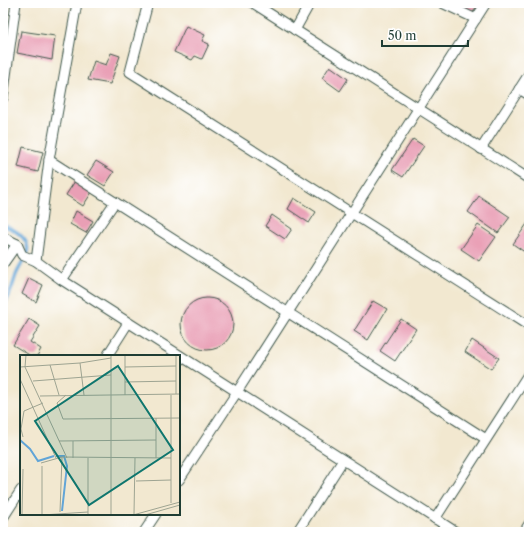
<svg xmlns="http://www.w3.org/2000/svg" width="532" height="535" viewBox="0 0 532 535" font-family="'Libre Caslon Text',serif">
  <style>
    .lines { fill: none; stroke-linecap: round; stroke-linejoin: round }
    .stream { stroke: #62a5d7; stroke-width: 3.5 }
    .building { fill: #e99fb5 }
    .minor-casing { stroke: #3f574b; stroke-width: 11 }
    .minor { stroke: #fff; stroke-width: 9 }
    .inset-river { fill: none; stroke: #62a5d7; stroke-width: 2 }
    .inset-road { fill: none; stroke: #9ea492; stroke-width: 1 }
    .view { fill: #0f766e; fill-opacity: 0.15; stroke: #0f766e; stroke-width: 2 }
    .inset-edge { fill: none; stroke: #1f3d34; stroke-width: 2 }
  </style>
  <rect width="100%" height="100%" fill="#fff"/>
  <filter id="ink" filterUnits="userSpaceOnUse"><feTurbulence type="fractalNoise" baseFrequency=".025" numOctaves="2"/><feDisplacementMap in="SourceGraphic" scale="8" xChannelSelector="R" yChannelSelector="G"/><feConvolveMatrix kernelMatrix="1 2 1 2 8 2 1 2 1" color-interpolation-filters="sRGB"/></filter>
  <filter id="wash" filterUnits="userSpaceOnUse"><feTurbulence type="fractalNoise" baseFrequency=".012" numOctaves="4" result="noise"/><feDisplacementMap in="SourceGraphic" scale="16" xChannelSelector="R" yChannelSelector="G"/><feGaussianBlur stdDeviation="0.9" result="paint"/><feColorMatrix in="noise" values="0 0 0 0 0 0 0 0 0 0 0 0 0 0 0 0 0 1.4 0 .05"/><feComposite in="paint" operator="in"/></filter>
  <g filter="url(#wash)">
    <rect width="100%" height="100%" fill="#f2e8d0"/>
    <g class="lines">
      <!-- stream -->
      <path class="stream" d="M 3,225 C 14,229 31,239 27,253 C 24,261 19,268 16,275 C 12,287 10,297 3,307"/>
    </g>
    <g id="blocks">
      <!-- building -->
      <g class="building">
        <polygon points="455,3 478,3 473,13"/>
        <polygon points="186,26 205,35 202,41 209,44 202,59 195,56 192,60 174,52"/>
        <polygon points="21,31 55,36 52,60 17,53"/>
        <polygon points="111,53 120,56 110,84 88,80 94,61 106,65"/>
        <polygon points="330,66 348,79 340,91 322,78"/>
        <polygon points="413,139 424,146 403,177 392,170"/>
        <polygon points="23,147 43,152 38,172 18,167"/>
        <polygon points="96,161 114,172 105,186 87,175"/>
        <polygon points="75,181 92,192 83,206 66,195"/>
        <polygon points="479,196 510,217 498,233 468,212"/>
        <polygon points="294,198 316,212 309,223 288,209"/>
        <polygon points="76,211 93,221 86,233 70,224"/>
        <polygon points="272,215 292,229 285,239 265,226"/>
        <polygon points="529,221 529,255 513,244"/>
        <polygon points="478,225 496,237 479,261 461,249"/>
        <polygon points="29,278 43,285 36,302 22,294"/>
        <circle cx="207" cy="324" r="26"/>
        <polygon points="373,301 387,309 368,340 354,331"/>
        <polygon points="29,319 40,326 30,342 41,349 37,356 31,356 13,345"/>
        <polygon points="401,319 416,329 395,361 380,351"/>
        <polygon points="472,340 499,358 491,369 465,352"/>
      </g>
    </g>
  </g>
  <g filter="url(#ink)">
    <use href="#blocks" fill-opacity="0" stroke="#3f574b" stroke-width="1"/>
    <g class="lines">
      <defs>
        <g id="minor">
          <polyline points="148,3 130,72 529,326"/>
          <polyline points="253,3 529,179"/>
          <polyline points="442,3 476,19"/>
          <polyline points="295,30 310,3"/>
          <polyline points="519,89 529,95"/>
          <polyline points="3,98 16,3"/>
          <polyline points="481,149 529,74"/>
          <polyline points="49,160 486,439"/>
          <polyline points="3,237 17,244 22,255 36,261 62,280 456,532"/>
          <polyline points="36,261 49,160 77,3"/>
          <polyline points="3,264 17,244"/>
          <polyline points="62,280 115,202"/>
          <polyline points="107,356 128,323"/>
          <polyline points="179,480 237,392 486,3"/>
          <polyline points="3,518 21,490"/>
          <polyline points="435,519 529,373"/>
          <polyline points="144,532 156,514"/>
          <polyline points="297,532 343,460"/>
          <polyline points="524,532 529,524"/>
        </g>
      </defs>
      <!-- minor casing -->
      <use href="#minor" class="minor-casing"/>
      <!-- minor -->
      <use href="#minor" class="minor"/>
    </g>
  </g>
  <!-- overview -->
  <g transform="translate(20 355)">
    <rect width="160" height="160" fill="#f2e8d0"/>
    <path class="inset-river" d="M 0,51 L 0,67M 0,85 L 10,94 L 18,106 L 34,101M 36,101 L 44,101 L 47,111 L 42,156"/>
    <path class="inset-road" d="M 6,0 L 5,12 L 47,103M 105,0 L 105,40M 156,0 L 156,39M 60,8 L 64,40M 30,10 L 39,40M 0,12 L 60,8 L 91,3M 105,12 L 156,11M 0,24 L 36,103M 13,26 L 91,20M 105,27 L 156,26M 46,40 L 37,48 L 43,64 L 160,63M 151,40 L 151,148M 20,41 L 160,39M 136,63 L 136,103M 3,82 L 1,74 L 4,56 L 23,48M 39,86 L 136,85M 53,103 L 53,86M 68,103 L 68,160M 21,108 L 42,102 L 151,103M 116,126 L 151,125M 40,157 L 42,102M 114,159 L 115,103M 2,160 L 3,114M 22,160 L 22,111M 22,160 L 68,157M 91,160 L 91,0M 113,160 L 160,147M 125,160 L 160,150"/>
    <path class="view" d="M 98,11 L 153,95 L 69,150 L 15,66 Z"/>
    <rect width="160" height="160" class="inset-edge"/>
  </g>
  <!-- margin -->
  <rect width="532" height="535" fill="none" stroke="#fff" stroke-width="16"/>
  <!-- scale -->
  <path d="M382 40v6h86v-6" fill="none" stroke="#1f3d34" stroke-width="2"/>
  <text x="388" y="40" font-size="12" fill="#1f3d34" stroke="#ffffff" stroke-width="3" paint-order="stroke">50 m</text>
</svg>
